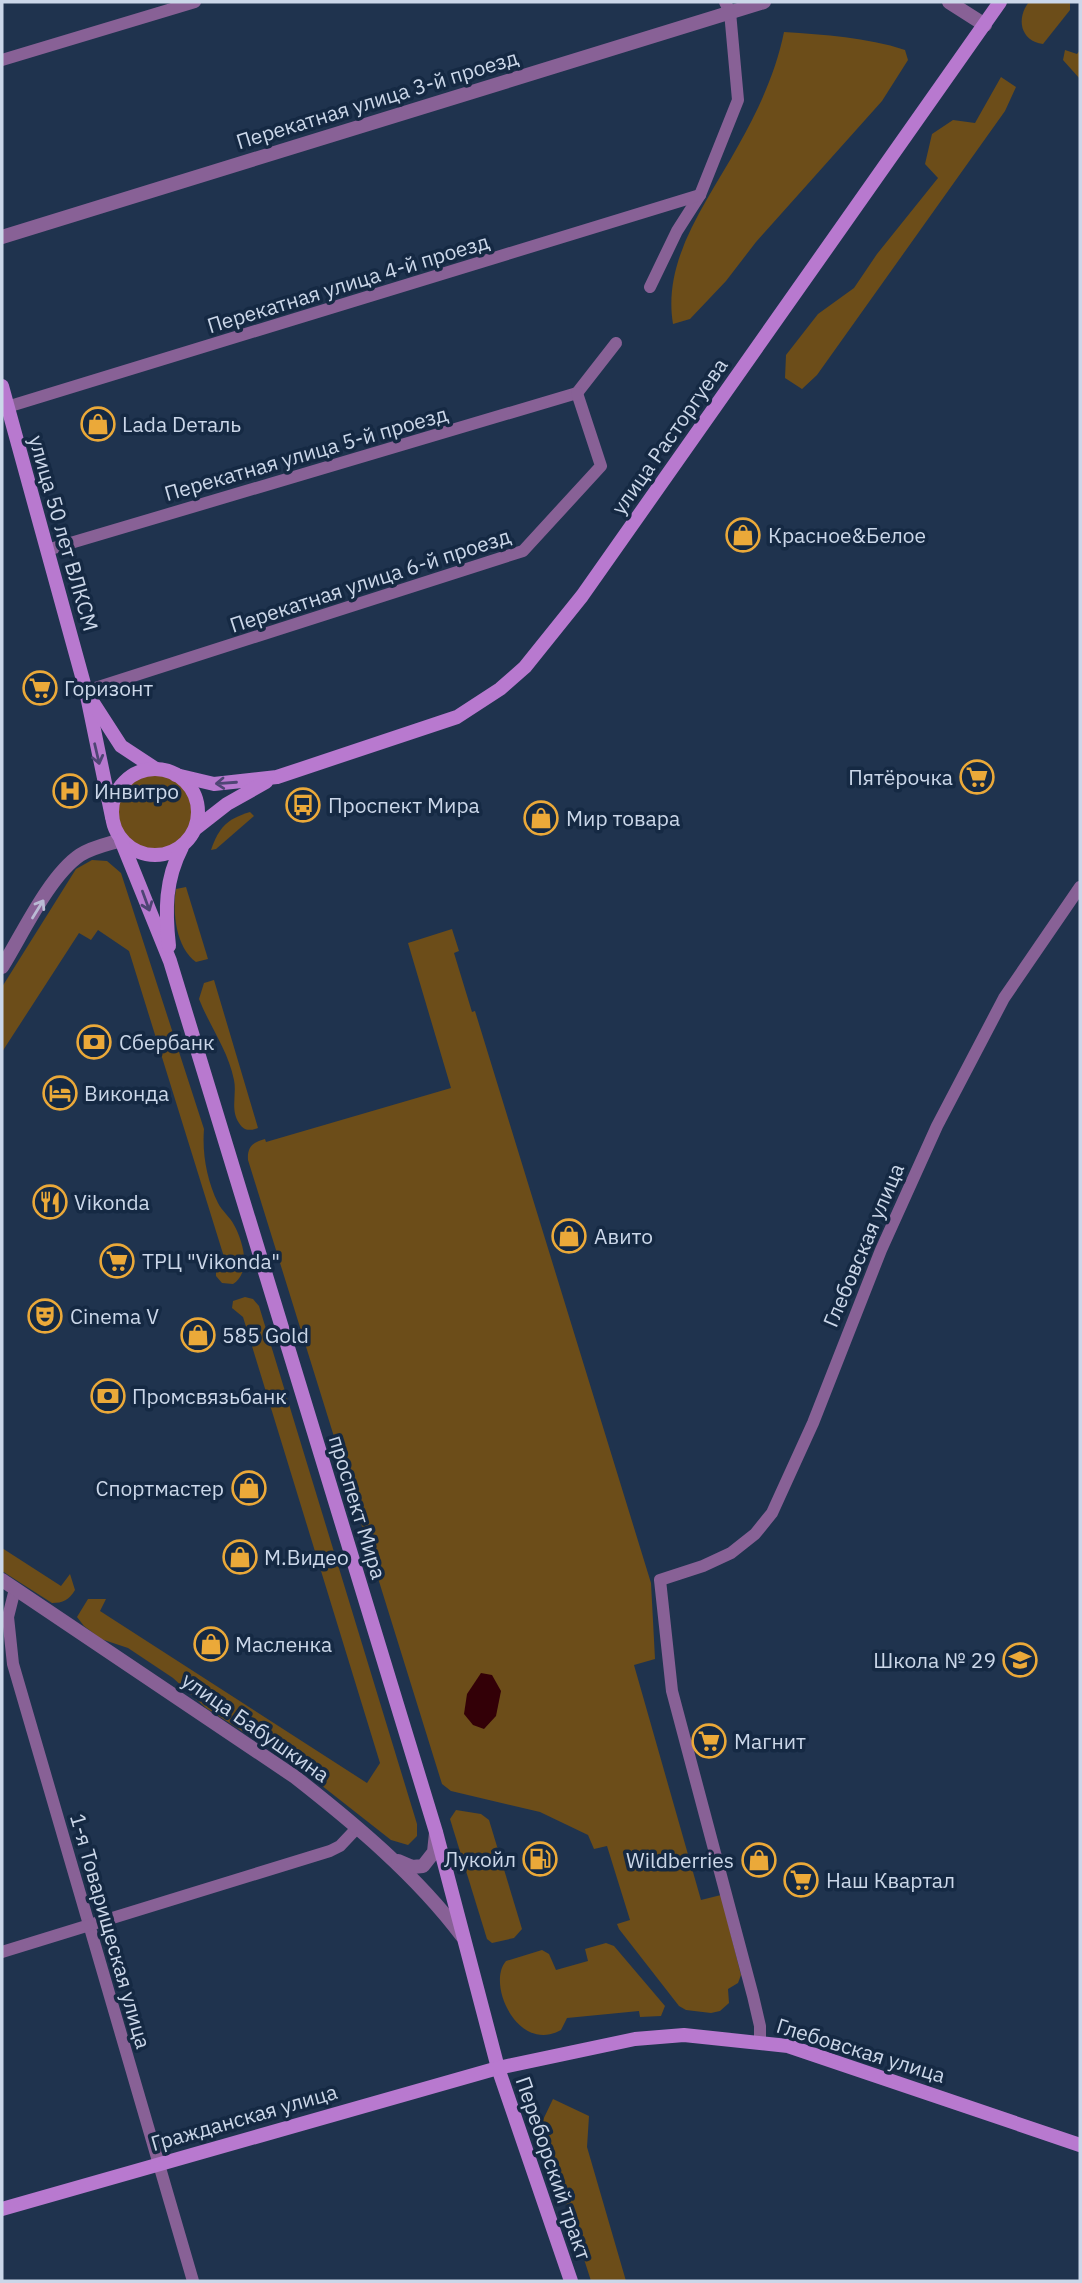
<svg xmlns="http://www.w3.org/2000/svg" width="1082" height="2283" viewBox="0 0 1082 2283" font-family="'IBM Plex Sans',sans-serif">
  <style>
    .green { fill: #6c4d19 }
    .water { fill: #330007 }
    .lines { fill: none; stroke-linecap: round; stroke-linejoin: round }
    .minor { stroke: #886196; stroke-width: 12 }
    .tertiary { stroke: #886196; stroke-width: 14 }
    .secondary { stroke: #b879cf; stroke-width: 14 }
    .oneway { stroke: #4e4574 }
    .oneway2 { stroke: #babad4 }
    .labels { text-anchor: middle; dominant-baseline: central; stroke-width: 7; stroke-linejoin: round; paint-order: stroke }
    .street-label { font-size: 21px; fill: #cbd7e9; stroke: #152943 }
    .poi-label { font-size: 21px; fill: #cbd7e9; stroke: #152943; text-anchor: start }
  </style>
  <rect width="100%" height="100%" fill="#1f334e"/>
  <!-- green -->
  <g class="green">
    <path d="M 1029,2 L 1070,3 L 1070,10 L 1043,44 C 1020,41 1016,18 1029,2 Z"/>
    <path d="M 784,32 C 825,35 866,37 905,50 L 908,60 L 882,101 L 756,242 L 726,281 L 690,319 L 673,324 C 662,258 708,201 738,146 C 758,111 776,72 784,32 Z"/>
    <polygon points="1065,50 1077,54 1080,50 1080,79 1063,60"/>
    <polygon points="1001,77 1016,87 1005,111 817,375 802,389 785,378 786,355 818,314 854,288 877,254 938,178 925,164 932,134 953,120 975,123"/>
    <circle cx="155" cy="812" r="38"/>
    <path d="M 250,812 L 254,816 L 216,849 L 211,850 C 219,827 227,819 250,812 Z"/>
    <path d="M 92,860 L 107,861 L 121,873 L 204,1129 C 202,1154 207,1180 218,1203 C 222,1211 230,1217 234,1225 C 243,1241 252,1272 233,1284 L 222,1283 L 216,1276 L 216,1267 L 224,1257 L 129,951 L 98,930 L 91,940 L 79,933 L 2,1052 L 2,987 L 76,869 Z"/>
    <path d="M 186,887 L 208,959 L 196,962 C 176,948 172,912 176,889 Z"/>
    <path d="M 452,929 L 459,951 L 454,953 L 472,1012 L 475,1011 L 651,1583 L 655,1659 L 634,1665 L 701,1900 L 721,1895 L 741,1975 L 738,1983 L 728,1989 L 729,2003 L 720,2011 L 711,2013 L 686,2010 L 679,2006 L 619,1929 L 617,1924 L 630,1920 L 607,1846 L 594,1849 L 588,1835 L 540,1812 L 451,1791 L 442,1784 L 248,1160 C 247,1147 253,1142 265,1139 L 266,1142 L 451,1088 L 408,943 Z"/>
    <path d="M 214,980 L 258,1128 C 249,1131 244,1131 239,1123 C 230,1109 237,1095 234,1080 C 228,1050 210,1027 199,999 L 204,983 Z"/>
    <polygon points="245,1297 253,1299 259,1306 417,1824 417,1836 408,1845 391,1840 298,1767 206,1708 173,1678 128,1648 101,1639 84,1626 77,1617 88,1599 106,1599 100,1611 367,1783 380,1763 243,1317 232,1308 233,1301"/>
    <path d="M 2,1548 L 61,1586 L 70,1574 L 75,1590 C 69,1600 63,1603 52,1603 L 2,1571 Z"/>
    <polygon points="456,1810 481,1814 489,1820 522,1929 514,1938 492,1943 487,1939 450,1819"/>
    <path d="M 606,1943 L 614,1946 L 665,2006 L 661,2016 L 640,2017 L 639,2011 L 567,2018 L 561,2030 C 518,2054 486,1984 506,1961 L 542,1950 L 549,1954 L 556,1970 L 588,1961 L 585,1949 Z"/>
    <polygon points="553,2099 589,2116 587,2147 626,2281 591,2281 541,2124"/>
  </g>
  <!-- water -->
  <polygon class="water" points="481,1673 492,1675 501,1691 496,1716 484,1729 473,1725 464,1714 467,1694"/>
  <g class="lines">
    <!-- minor -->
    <g class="minor">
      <polyline points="2,60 195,2"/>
      <polyline points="650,287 677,231 700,195 738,100 730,12 725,2"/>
      <polyline points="577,393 616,343"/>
      <polyline points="7,407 700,195"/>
      <polyline points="47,550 577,393"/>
      <polyline points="86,691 523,551 601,466 577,393"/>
      <polyline points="15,1589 8,1617 13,1664 193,2281"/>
      <polyline points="2,1952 330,1851 340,1846 357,1828"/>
      <polyline points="760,2041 760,2026 753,1996 672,1691 660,1580 703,1566 731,1553 755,1534 772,1513 813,1423 881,1250 937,1126 1004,998 1080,887"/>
    </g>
    <!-- tertiary -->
    <g class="tertiary">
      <polyline points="949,2 985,25"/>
      <polyline points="2,237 764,2"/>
      <path d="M 2,967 C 22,935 49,876 80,855 C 92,847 108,844 121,840"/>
      <path d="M 2,1580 L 295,1777 C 355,1824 416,1875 462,1936"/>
      <polyline points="398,1861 412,1867 423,1866 434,1852 436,1833"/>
    </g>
    <!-- secondary -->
    <g class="secondary">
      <polyline points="2,386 86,691 112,817"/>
      <polyline points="90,698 121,746 156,769"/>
      <circle cx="155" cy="812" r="43"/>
      <polyline points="176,775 214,784 277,777 457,717 500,689 525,667 582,596 1000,2"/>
      <polyline points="195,829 227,804 266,782"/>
      <polyline points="121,840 170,961 436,1832 498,2068 571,2281"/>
      <path d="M 169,946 C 165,910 165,880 182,847"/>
      <polyline points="2,2209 498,2068 635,2039 684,2035 788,2046 1080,2145"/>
    </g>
  </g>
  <!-- one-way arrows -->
  <defs><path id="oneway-shaft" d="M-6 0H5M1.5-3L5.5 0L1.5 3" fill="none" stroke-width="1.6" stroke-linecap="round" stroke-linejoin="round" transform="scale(1.75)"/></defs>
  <g class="oneway">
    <use href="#oneway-shaft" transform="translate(97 754) rotate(77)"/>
    <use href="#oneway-shaft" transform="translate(226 783) rotate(176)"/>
    <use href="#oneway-shaft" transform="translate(146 901) rotate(70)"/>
  </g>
  <use class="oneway2" href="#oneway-shaft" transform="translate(38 909) rotate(-58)"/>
  <!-- icons -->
  <defs>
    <symbol id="shop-ring" viewBox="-11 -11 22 22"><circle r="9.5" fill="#152943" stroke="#eba939" stroke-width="1.5"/><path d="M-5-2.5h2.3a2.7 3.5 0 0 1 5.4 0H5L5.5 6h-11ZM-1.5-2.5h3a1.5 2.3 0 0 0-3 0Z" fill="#eba939"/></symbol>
    <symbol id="supermarket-ring" viewBox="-11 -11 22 22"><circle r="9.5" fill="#152943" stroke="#eba939" stroke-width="1.5"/><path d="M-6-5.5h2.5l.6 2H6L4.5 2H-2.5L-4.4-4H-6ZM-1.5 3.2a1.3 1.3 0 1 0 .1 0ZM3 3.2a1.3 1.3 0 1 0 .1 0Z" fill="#eba939"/></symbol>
    <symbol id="hospital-ring" viewBox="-11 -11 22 22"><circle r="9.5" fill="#152943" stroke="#eba939" stroke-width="1.5"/><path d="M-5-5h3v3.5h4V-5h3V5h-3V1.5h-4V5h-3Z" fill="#eba939"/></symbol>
    <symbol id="bus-ring" viewBox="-11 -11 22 22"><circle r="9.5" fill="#152943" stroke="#eba939" stroke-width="1.5"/><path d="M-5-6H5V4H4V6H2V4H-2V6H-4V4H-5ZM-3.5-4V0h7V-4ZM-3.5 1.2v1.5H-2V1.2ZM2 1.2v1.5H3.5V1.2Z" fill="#eba939"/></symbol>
    <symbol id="bank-ring" viewBox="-11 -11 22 22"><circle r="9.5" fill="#152943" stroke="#eba939" stroke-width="1.5"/><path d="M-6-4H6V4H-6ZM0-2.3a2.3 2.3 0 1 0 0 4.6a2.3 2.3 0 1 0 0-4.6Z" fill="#eba939"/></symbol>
    <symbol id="hotel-ring" viewBox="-11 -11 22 22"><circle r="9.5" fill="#152943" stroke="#eba939" stroke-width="1.5"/><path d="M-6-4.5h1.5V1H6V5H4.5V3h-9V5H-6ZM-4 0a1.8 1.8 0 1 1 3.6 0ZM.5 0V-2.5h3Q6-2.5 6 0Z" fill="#eba939"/></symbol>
    <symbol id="restaurant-ring" viewBox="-11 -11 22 22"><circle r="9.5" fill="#152943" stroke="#eba939" stroke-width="1.5"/><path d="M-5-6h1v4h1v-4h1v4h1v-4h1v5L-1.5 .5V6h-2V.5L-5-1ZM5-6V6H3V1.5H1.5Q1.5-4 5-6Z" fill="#eba939"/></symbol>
    <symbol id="theatre-ring" viewBox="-11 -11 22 22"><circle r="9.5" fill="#152943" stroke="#eba939" stroke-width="1.5"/><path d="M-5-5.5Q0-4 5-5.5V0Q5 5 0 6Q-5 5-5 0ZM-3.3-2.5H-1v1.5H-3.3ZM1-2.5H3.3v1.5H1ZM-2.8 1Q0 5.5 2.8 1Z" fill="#eba939"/></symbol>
    <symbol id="school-ring" viewBox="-11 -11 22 22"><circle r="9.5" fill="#152943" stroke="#eba939" stroke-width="1.5"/><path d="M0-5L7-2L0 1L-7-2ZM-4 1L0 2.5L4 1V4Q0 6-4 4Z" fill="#eba939"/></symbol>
    <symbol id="fuel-ring" viewBox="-11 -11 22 22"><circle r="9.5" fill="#152943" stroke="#eba939" stroke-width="1.5"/><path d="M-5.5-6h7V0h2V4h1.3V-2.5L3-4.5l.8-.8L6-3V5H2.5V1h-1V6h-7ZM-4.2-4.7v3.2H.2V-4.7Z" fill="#eba939"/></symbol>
  </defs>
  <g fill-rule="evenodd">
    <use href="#shop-ring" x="79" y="405" width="38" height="38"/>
    <use href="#shop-ring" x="724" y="516" width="38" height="38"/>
    <use href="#supermarket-ring" x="21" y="669" width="38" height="38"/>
    <use href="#supermarket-ring" x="958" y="758" width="38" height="38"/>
    <use href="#hospital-ring" x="51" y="772" width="38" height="38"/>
    <use href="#bus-ring" x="284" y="786" width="38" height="38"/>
    <use href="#shop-ring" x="522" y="799" width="38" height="38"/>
    <use href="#bank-ring" x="75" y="1023" width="38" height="38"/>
    <use href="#hotel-ring" x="41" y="1074" width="38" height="38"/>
    <use href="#restaurant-ring" x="31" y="1183" width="38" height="38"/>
    <use href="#shop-ring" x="550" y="1217" width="38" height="38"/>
    <use href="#supermarket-ring" x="98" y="1242" width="38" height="38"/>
    <use href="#theatre-ring" x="26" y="1297" width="38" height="38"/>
    <use href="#shop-ring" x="179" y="1316" width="38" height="38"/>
    <use href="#bank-ring" x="89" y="1377" width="38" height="38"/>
    <use href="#shop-ring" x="230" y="1469" width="38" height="38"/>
    <use href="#shop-ring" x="221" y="1538" width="38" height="38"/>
    <use href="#shop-ring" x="192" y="1625" width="38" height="38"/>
    <use href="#school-ring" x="1001" y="1641" width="38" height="38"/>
    <use href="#supermarket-ring" x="690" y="1722" width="38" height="38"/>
    <use href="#fuel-ring" x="521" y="1840" width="38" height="38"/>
    <use href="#shop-ring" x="740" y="1841" width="38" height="38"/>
    <use href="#supermarket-ring" x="782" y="1861" width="38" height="38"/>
  </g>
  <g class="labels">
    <!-- street labels -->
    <g class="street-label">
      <text transform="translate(377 99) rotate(-17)">Перекатная улица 3-й проезд</text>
      <text transform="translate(348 283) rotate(-17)">Перекатная улица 4-й проезд</text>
      <text transform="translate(669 436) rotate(-55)">улица Расторгуева</text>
      <text transform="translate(306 453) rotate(-16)">Перекатная улица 5-й проезд</text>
      <text transform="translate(64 533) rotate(74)">улица 50 лет ВЛКСМ</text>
      <text transform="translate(370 580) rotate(-18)">Перекатная улица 6-й проезд</text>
      <text transform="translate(863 1245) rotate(-67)">Глебовская улица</text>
      <text transform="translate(358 1507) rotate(73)">проспект Мира</text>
      <text transform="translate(256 1727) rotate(35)">улица Бабушкина</text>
      <text transform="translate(111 1931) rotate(74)">1-я Товарищеская улица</text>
      <text transform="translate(861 2050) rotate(17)">Глебовская улица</text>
      <text transform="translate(244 2117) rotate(-16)">Гражданская улица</text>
      <text transform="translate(554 2168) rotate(71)">Переборский тракт</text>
    </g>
    <!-- poi labels -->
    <g class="poi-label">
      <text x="122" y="424">Lada Dеталь</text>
      <text x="768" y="535">Красное&amp;Белое</text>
      <text x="64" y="688">Горизонт</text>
      <text x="953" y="777" text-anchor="end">Пятёрочка</text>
      <text x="94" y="791">Инвитро</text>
      <text x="328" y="805">Проспект Мира</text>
      <text x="566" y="818">Мир товара</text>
      <text x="119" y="1042">Сбербанк</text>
      <text x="84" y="1093">Виконда</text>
      <text x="74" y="1202">Vikonda</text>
      <text x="594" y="1236">Авито</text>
      <text x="142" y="1261">ТРЦ "Vikonda"</text>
      <text x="70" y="1316">Cinema V</text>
      <text x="222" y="1335">585 Gold</text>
      <text x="132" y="1396">Промсвязьбанк</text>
      <text x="224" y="1488" text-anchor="end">Спортмастер</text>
      <text x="264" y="1557">М.Видео</text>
      <text x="235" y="1644">Масленка</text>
      <text x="996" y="1660" text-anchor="end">Школа № 29</text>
      <text x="734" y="1741">Магнит</text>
      <text x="516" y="1859" text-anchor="end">Лукойл</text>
      <text x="734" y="1860" text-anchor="end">Wildberries</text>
      <text x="826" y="1880">Наш Квартал</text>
    </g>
  </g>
  <!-- border -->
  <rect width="1082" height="2283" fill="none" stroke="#cbd7e9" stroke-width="7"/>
</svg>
